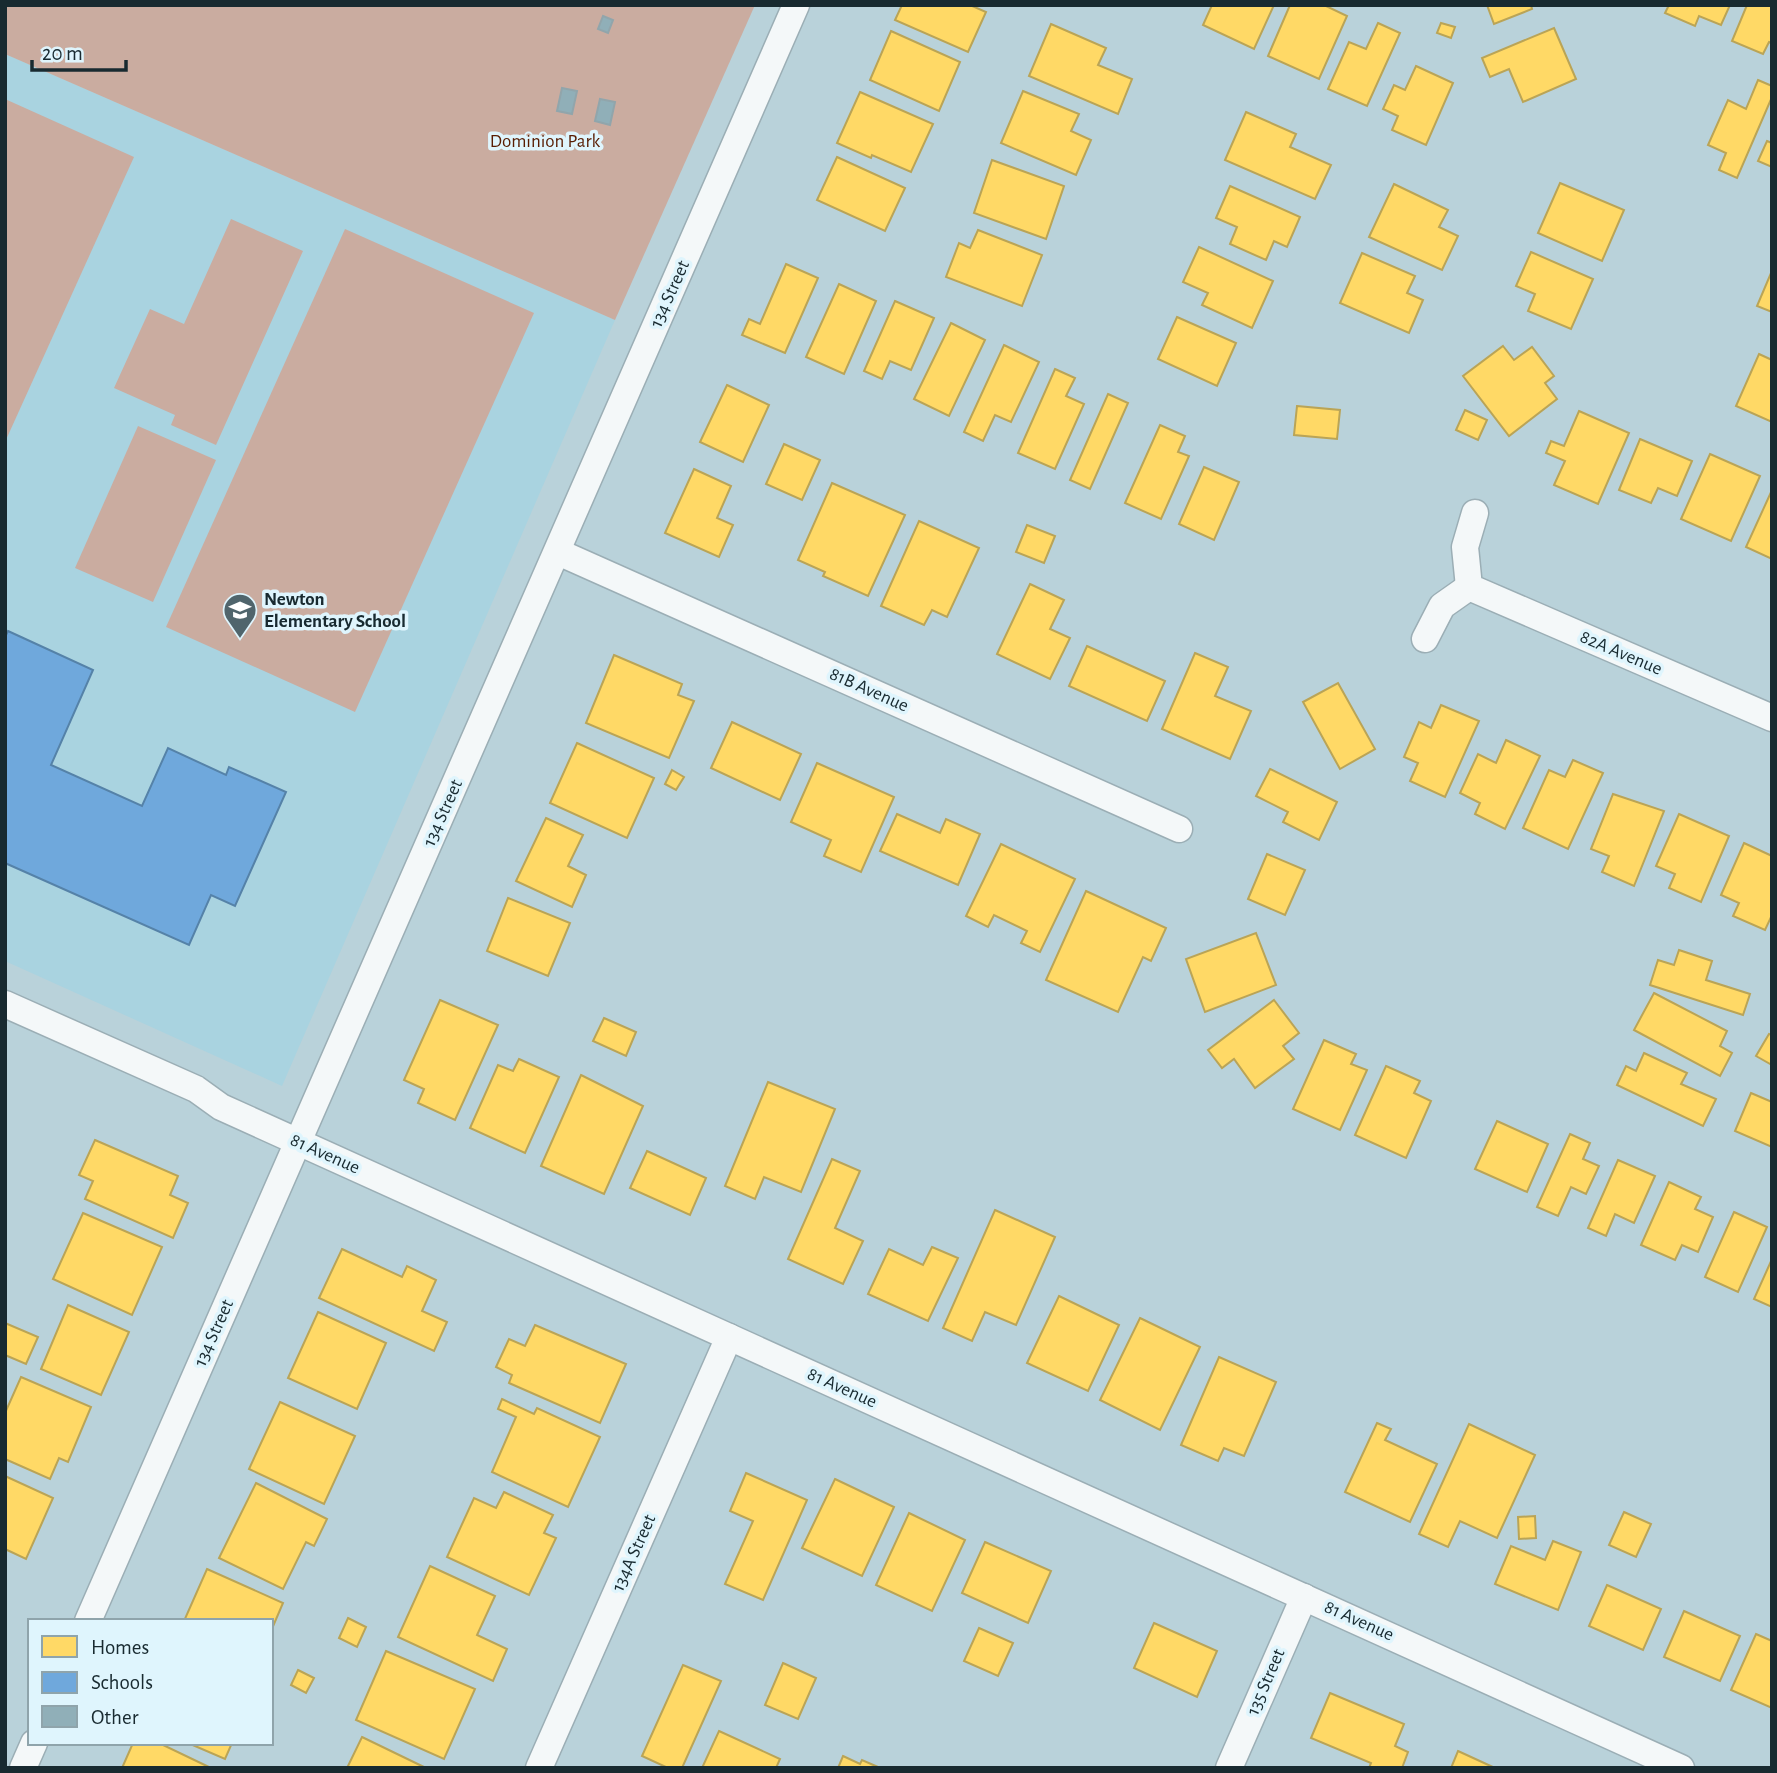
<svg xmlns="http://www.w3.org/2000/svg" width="1777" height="1773" viewBox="0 0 1777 1773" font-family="'Alegreya Sans',sans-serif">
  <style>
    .built { fill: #a9d3e0 }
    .green { fill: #caaca0 }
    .homes { fill: #ffd966; stroke: #baa456; stroke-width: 2 }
    .schools { fill: #6fa8dc; stroke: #5582a8; stroke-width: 2 }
    .building { fill: #90afb8; stroke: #91a5ab; stroke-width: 2 }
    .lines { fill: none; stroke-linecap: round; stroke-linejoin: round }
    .street-casing { stroke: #9baeb5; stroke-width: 29 }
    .street { stroke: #f4f8f9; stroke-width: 26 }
    .labels { text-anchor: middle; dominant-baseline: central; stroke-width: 7; stroke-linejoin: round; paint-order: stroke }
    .park-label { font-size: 19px; fill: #591d03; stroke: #dff5fd }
    .street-label { font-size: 19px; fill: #182a30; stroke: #dff5fd }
    .poi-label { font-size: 19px; font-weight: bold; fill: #182a30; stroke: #dff5fd; text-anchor: start }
  </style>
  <rect width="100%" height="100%" fill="#b9d2da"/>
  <!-- built -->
  <polygon class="built" points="5,54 615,320 282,1086 5,961"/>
  <!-- green -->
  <g class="green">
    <polygon points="5,5 755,5 615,320 5,54"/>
    <polygon points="5,99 134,157 5,442"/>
    <polygon points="231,219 303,251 216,445 171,425 175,415 114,388 150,309 184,324"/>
    <polygon points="345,229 534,313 355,712 166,627"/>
    <polygon points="138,426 216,460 153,602 75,568"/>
  </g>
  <!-- homes -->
  <g class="homes">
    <polygon points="902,5 970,5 986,12 968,52 895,20"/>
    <polygon points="1212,5 1274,5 1254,49 1203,25"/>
    <polygon points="1290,5 1324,5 1347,16 1319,79 1268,56"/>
    <polygon points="1487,5 1531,5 1532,9 1494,24"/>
    <polygon points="1669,5 1730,5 1721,25 1699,16 1695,26 1665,13"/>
    <polygon points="1747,5 1772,5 1772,43 1769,42 1763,54 1732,41"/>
    <polygon points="1378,23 1400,33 1367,106 1328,89 1349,42 1366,49"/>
    <polygon points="1441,23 1455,27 1451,38 1437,33"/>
    <polygon points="1051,24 1106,48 1098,65 1132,79 1118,114 1029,76"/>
    <polygon points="1554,28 1576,79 1523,102 1509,69 1490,77 1482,58"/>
    <polygon points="891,31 960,62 939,111 870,80"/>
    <polygon points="1416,66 1453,83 1426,145 1392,130 1398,116 1383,109 1394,85 1405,90"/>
    <polygon points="1758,80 1772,86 1772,97 1737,178 1719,170 1726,153 1708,145 1728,100 1746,109"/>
    <polygon points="1023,91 1079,114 1071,131 1091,140 1076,175 1001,143"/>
    <polygon points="860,92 933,124 911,172 872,155 871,158 837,143"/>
    <polygon points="1246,112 1296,134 1290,147 1331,165 1315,199 1225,160"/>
    <polygon points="1767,141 1772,143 1772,167 1758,161"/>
    <polygon points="837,157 905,188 885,231 817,200"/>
    <polygon points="992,160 1064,186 1046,239 974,213"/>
    <polygon points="1560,183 1624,210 1602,261 1538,233"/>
    <polygon points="1394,184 1448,210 1439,227 1458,236 1442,270 1369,237"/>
    <polygon points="1230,186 1300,217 1287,247 1274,241 1266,260 1230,244 1237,227 1216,218"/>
    <polygon points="978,230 1042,255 1022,306 946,277 959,243 970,248"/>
    <polygon points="1199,247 1273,281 1252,328 1202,305 1208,293 1183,282"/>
    <polygon points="1531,252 1593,279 1571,329 1528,311 1535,294 1516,286"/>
    <polygon points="1362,253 1415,276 1407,293 1423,300 1409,333 1340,303"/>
    <polygon points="786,264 818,278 785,353 742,335 749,319 760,324"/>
    <polygon points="1771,273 1772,273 1772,312 1757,306"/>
    <polygon points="839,284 876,301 844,374 806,357"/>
    <polygon points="895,301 934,318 911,370 890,361 882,379 864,371"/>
    <polygon points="1177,317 1236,343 1217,386 1158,359"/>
    <polygon points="951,323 985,340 949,416 914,399"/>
    <polygon points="1004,345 1039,362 1011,422 995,415 983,441 964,432"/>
    <polygon points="1503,346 1514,360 1532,347 1554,376 1545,383 1557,399 1509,436 1463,376"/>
    <polygon points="1759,354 1772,360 1772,422 1736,406"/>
    <polygon points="1055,369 1075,378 1066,396 1084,404 1055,469 1018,453"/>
    <polygon points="727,385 769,405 743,462 700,442"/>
    <polygon points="1108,394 1128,403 1090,489 1070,480"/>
    <polygon points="1297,406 1340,410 1337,439 1294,435"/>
    <polygon points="1465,410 1487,420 1478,440 1456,430"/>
    <polygon points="1579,411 1629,433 1598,504 1554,485 1565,461 1546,453 1551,441 1564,446"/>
    <polygon points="1160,425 1185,436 1178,452 1189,456 1161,519 1125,503"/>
    <polygon points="1640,439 1692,461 1677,496 1658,488 1651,503 1619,490"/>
    <polygon points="784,444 820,460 802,500 766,484"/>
    <polygon points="1710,454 1760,476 1731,541 1681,519"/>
    <polygon points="1204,467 1239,482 1214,540 1179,524"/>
    <polygon points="694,469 731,486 717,518 733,525 719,557 665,533"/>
    <polygon points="832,483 905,515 868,596 823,576 825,572 798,560"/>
    <polygon points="1772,490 1772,559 1746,547"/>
    <polygon points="919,521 979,548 947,617 932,610 924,625 881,606"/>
    <polygon points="1027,525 1055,536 1044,563 1016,552"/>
    <polygon points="1030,584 1064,600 1050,629 1070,638 1050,679 997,654"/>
    <polygon points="1087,646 1165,681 1147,721 1069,686"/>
    <polygon points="1195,653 1228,667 1215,696 1251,711 1230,759 1162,729"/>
    <polygon points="614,655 682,684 678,695 694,701 669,758 586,723"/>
    <polygon points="1338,683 1375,749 1340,769 1303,702"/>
    <polygon points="1441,705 1479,721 1445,797 1410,781 1418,763 1404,757 1419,722 1431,728"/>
    <polygon points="732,722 801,754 780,800 711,768"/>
    <polygon points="1506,740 1540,756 1505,829 1475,814 1480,803 1460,793 1478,754 1496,763"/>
    <polygon points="577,743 654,778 627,838 550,803"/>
    <polygon points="1573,760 1603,773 1568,849 1523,828 1549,770 1565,777"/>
    <polygon points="817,763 894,797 861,872 824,856 831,840 791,822"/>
    <polygon points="1270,769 1337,802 1319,840 1283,822 1288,812 1256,796"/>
    <polygon points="672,770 684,777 676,790 665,784"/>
    <polygon points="1613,794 1664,811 1634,886 1602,872 1609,856 1591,849"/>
    <polygon points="897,814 940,833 946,819 980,834 958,885 880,851"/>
    <polygon points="1679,814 1729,836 1701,902 1669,888 1675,874 1656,866"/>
    <polygon points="546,818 583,835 568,866 586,875 572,907 516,881"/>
    <polygon points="1744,843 1772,856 1772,915 1765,930 1733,916 1739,903 1721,895"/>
    <polygon points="1001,844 1075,879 1040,952 1021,943 1027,931 994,915 988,927 966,916"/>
    <polygon points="1267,854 1305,870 1285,915 1248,899"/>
    <polygon points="1086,891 1166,928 1151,961 1143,957 1118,1012 1046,980"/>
    <polygon points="508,898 570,923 548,976 487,951"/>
    <polygon points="1256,933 1276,985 1205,1012 1186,959"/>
    <polygon points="1679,950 1712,961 1706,980 1750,994 1743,1015 1650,985 1658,960 1674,965"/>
    <polygon points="1654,993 1727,1031 1720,1046 1732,1053 1720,1076 1634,1030"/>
    <polygon points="440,1000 498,1025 455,1120 418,1103 424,1089 404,1080"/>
    <polygon points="1274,1000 1299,1033 1283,1046 1294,1059 1255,1088 1234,1059 1222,1068 1208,1050"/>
    <polygon points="604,1018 636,1032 626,1056 593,1041"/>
    <polygon points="1769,1034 1772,1035 1772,1065 1756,1056"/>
    <polygon points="1324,1040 1356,1054 1351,1064 1367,1070 1340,1130 1293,1109"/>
    <polygon points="1644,1053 1687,1073 1681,1084 1716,1099 1703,1126 1617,1085 1626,1066 1636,1071"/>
    <polygon points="519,1059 559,1077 525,1153 470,1128 498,1065 513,1071"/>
    <polygon points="1386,1066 1420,1081 1414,1093 1431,1101 1406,1158 1355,1135"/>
    <polygon points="581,1075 643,1106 604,1194 541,1166"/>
    <polygon points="768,1082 835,1109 801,1192 764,1177 755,1199 725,1186"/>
    <polygon points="1751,1093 1772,1102 1772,1147 1735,1131"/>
    <polygon points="1497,1121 1548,1144 1527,1192 1475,1169"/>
    <polygon points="1570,1134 1590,1143 1583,1159 1599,1166 1586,1194 1571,1187 1558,1216 1537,1207"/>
    <polygon points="95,1140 178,1176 170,1195 188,1203 173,1238 85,1199 93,1181 79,1175"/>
    <polygon points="647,1151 706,1178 690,1215 630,1188"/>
    <polygon points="832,1159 860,1171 835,1228 863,1241 843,1284 788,1259"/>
    <polygon points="1618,1160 1655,1176 1634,1223 1615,1214 1606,1236 1588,1228"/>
    <polygon points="1669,1182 1701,1197 1695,1209 1713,1217 1698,1252 1682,1245 1675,1260 1641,1245"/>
    <polygon points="995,1210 1055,1237 1016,1325 985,1312 972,1341 943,1328"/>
    <polygon points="1734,1212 1767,1227 1738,1292 1705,1277"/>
    <polygon points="83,1213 162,1247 132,1315 53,1279"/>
    <polygon points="932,1247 958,1258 928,1321 868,1294 889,1249 923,1265"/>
    <polygon points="342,1249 402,1277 407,1266 436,1280 422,1311 447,1322 434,1351 319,1298"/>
    <polygon points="1772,1259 1772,1307 1754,1299"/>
    <polygon points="1059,1296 1119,1325 1088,1391 1027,1363"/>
    <polygon points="68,1305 129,1332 101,1395 41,1369"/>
    <polygon points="318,1312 386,1343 357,1409 288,1378"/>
    <polygon points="1140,1318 1200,1347 1160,1430 1100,1400"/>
    <polygon points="5,1323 38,1337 26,1364 5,1355"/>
    <polygon points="535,1325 626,1364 600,1423 509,1383 512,1375 496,1367 509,1339 525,1346"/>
    <polygon points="1219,1357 1276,1382 1244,1456 1224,1448 1218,1461 1181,1445"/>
    <polygon points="21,1377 91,1407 68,1462 59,1458 50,1479 5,1459 5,1413"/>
    <polygon points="502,1399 534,1414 537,1408 600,1437 568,1507 492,1472 516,1417 498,1409"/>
    <polygon points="280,1402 355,1436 324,1504 249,1469"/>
    <polygon points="1377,1423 1391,1429 1385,1440 1437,1464 1410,1522 1345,1492"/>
    <polygon points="1469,1424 1535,1455 1497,1538 1460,1521 1448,1547 1419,1534"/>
    <polygon points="746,1473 807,1500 763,1600 725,1584 753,1521 730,1511"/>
    <polygon points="5,1476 53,1498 26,1559 5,1549"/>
    <polygon points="835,1479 894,1507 862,1576 802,1548"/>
    <polygon points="256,1483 327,1519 314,1546 306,1542 283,1589 219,1558"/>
    <polygon points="504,1492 553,1515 544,1533 556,1538 529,1595 447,1557 474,1498 496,1508"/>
    <polygon points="1624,1512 1651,1524 1636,1557 1609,1545"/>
    <polygon points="909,1513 965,1540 932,1611 876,1585"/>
    <polygon points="1535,1516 1536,1538 1519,1539 1518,1517"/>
    <polygon points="1553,1541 1581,1552 1558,1610 1495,1584 1511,1546 1545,1560"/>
    <polygon points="985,1542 1051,1571 1028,1623 962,1593"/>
    <polygon points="430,1566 495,1596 477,1635 507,1649 493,1681 398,1637"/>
    <polygon points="207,1569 283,1603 271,1631 271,1621 184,1621"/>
    <polygon points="1607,1585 1661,1609 1643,1650 1589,1626"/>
    <polygon points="1684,1611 1740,1636 1720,1681 1664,1657"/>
    <polygon points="348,1618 366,1627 357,1647 339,1638"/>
    <polygon points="1154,1623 1217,1651 1197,1697 1134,1668"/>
    <polygon points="979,1628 1013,1643 998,1676 964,1661"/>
    <polygon points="1756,1634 1772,1641 1772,1708 1731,1690"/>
    <polygon points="386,1651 475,1689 444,1759 356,1720"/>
    <polygon points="783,1663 816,1678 798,1719 765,1705"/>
    <polygon points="683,1665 721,1681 682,1768 668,1768 642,1756"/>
    <polygon points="298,1670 314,1678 306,1693 291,1685"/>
    <polygon points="1330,1693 1404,1724 1395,1746 1408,1752 1402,1768 1369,1768 1371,1763 1311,1738"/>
    <polygon points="719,1731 780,1759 776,1768 702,1768"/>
    <polygon points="362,1737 426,1768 347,1768"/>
    <polygon points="133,1743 159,1743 211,1768 122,1768"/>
    <polygon points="188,1743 232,1743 225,1759"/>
    <polygon points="1458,1751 1495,1768 1451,1768"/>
    <polygon points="843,1756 860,1764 862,1760 878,1767 838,1768"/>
  </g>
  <!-- schools -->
  <polygon class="schools" points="8,631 93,670 51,765 142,806 168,748 226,775 229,767 286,792 235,906 211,895 189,945 5,863 5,637"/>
  <!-- building -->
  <g class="building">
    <polygon points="603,16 613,20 608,33 598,29"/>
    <polygon points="562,88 577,91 572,114 557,111"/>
    <polygon points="600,99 615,102 610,125 595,121"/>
  </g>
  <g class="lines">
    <defs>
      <g id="street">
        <polyline points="1475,513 1465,547 1469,587 1772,718"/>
        <polyline points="558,552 1179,829"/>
        <polyline points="1425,639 1442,606 1469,587"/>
        <polyline points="5,1004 196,1089 221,1107 1681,1768"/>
        <polyline points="88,1621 796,5"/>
        <polyline points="23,1768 34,1743"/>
        <polyline points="539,1768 729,1337"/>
        <polyline points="1229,1768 1304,1597"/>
      </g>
    </defs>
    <!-- street casing -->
    <use href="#street" class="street-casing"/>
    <!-- street -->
    <use href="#street" class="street"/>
  </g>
  <!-- icons -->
  <defs>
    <symbol id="school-pin" viewBox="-11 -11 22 30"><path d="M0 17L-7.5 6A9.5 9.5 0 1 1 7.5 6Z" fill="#50656c" stroke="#dff5fd"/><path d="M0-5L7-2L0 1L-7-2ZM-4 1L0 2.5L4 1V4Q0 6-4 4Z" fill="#fff"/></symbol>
  </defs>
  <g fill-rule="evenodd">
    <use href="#school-pin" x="221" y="591" width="38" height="52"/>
  </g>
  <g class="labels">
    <!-- park labels -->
    <g class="park-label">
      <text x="545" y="141">Dominion Park</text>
    </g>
    <!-- street labels -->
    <g class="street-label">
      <text transform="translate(670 294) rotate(-66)">134 Street</text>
      <text transform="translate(1621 653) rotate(23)">82A Avenue</text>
      <text transform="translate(869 690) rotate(24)">81B Avenue</text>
      <text transform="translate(443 813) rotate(-66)">134 Street</text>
      <text transform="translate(325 1154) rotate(24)">81 Avenue</text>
      <text transform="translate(214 1333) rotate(-66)">134 Street</text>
      <text transform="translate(842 1388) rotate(24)">81 Avenue</text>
      <text transform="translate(634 1553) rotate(-66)">134A Street</text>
      <text transform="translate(1359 1621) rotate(24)">81 Avenue</text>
      <text transform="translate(1266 1682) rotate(-67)">135 Street</text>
    </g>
    <!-- poi labels -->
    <g class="poi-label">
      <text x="264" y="599">Newton<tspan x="264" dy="22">Elementary School</tspan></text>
    </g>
  </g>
  <!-- border -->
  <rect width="1777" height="1773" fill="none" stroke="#182a30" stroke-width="14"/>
  <!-- legend -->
  <rect x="28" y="1619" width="245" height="126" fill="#dff5fd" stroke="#8fa4ab" stroke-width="2"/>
  <rect x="42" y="1636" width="35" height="21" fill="#ffd966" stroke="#8fa4ab" stroke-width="2"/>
  <text x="91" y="1654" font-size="21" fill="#182a30">Homes</text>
  <rect x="42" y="1672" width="35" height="21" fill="#6fa8dc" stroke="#8fa4ab" stroke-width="2"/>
  <text x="91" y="1689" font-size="21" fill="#182a30">Schools</text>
  <rect x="42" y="1706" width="35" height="21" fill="#90afb8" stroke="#8fa4ab" stroke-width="2"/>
  <text x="91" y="1724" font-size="21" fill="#182a30">Other</text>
  <!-- scale -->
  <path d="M32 60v10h94v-10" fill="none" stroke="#182a30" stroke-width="3.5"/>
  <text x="42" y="60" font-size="21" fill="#182a30" stroke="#dff5fd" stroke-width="5" paint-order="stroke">20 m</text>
</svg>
